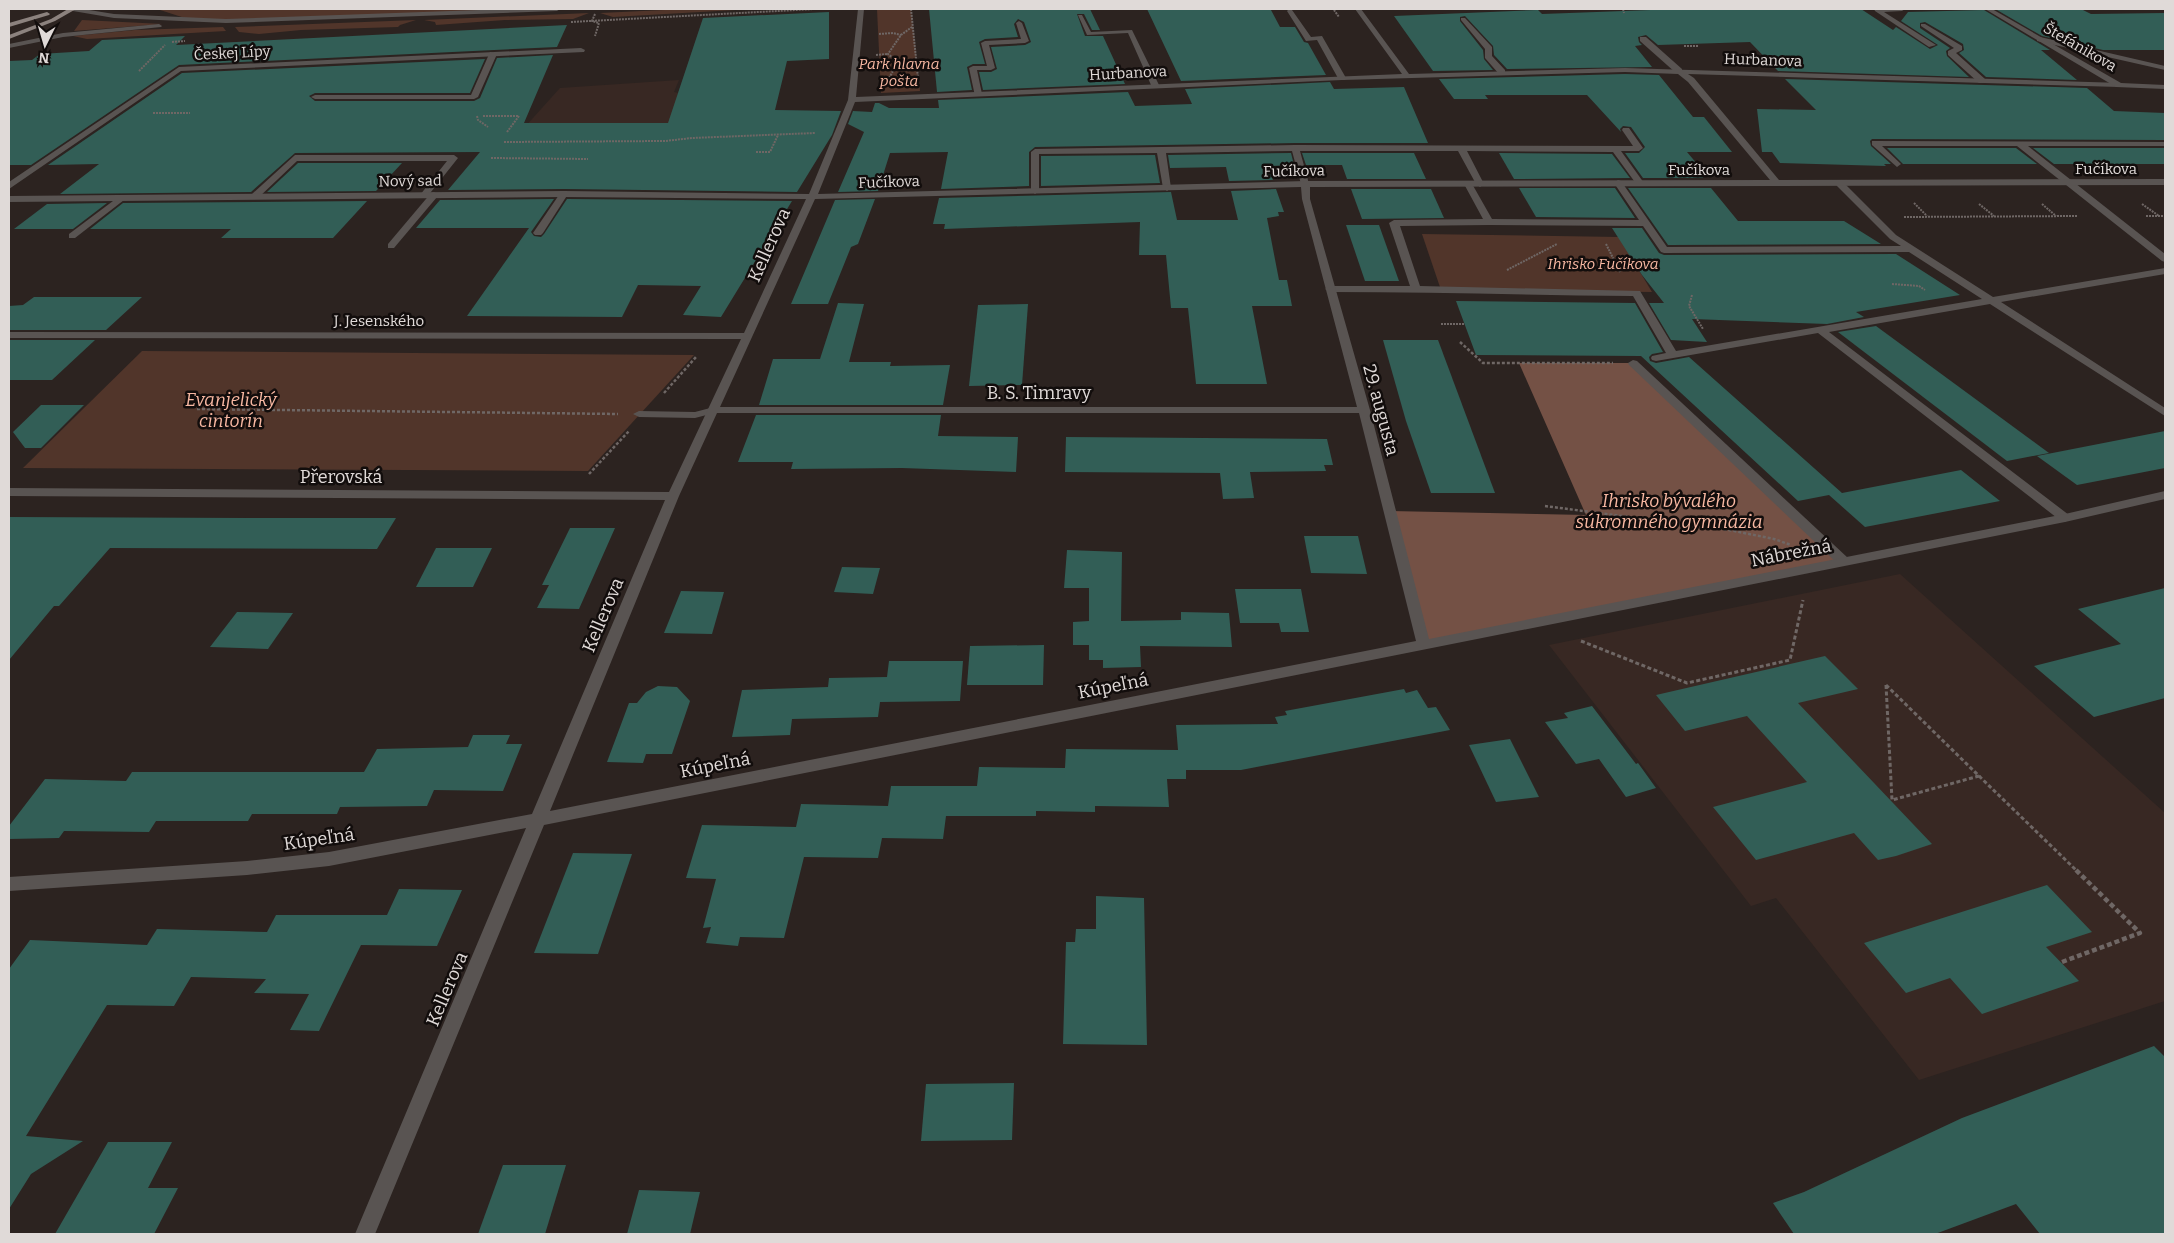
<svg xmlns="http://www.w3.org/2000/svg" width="2174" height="1243" viewBox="0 0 2174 1243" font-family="Bitter,serif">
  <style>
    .built { fill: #382823 }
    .green { fill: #51352a }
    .forest { fill: #745145 }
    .building { fill: #325e56 }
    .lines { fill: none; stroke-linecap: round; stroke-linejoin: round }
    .path-far3 { stroke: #6f6765; stroke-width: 2; stroke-dasharray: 2 1; stroke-linecap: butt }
    .path-far2 { stroke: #6f6765; stroke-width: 2.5; stroke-dasharray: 3 2; stroke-linecap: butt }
    .path-far1 { stroke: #6f6765; stroke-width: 3; stroke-dasharray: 4 2.5; stroke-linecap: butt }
    .path { stroke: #6f6765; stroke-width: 4.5; stroke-dasharray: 5 3; stroke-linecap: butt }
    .service { fill: #595452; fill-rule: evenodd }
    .minor { fill: #595452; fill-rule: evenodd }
    .tertiary { fill: #595452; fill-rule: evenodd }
    .primary { fill: #8c827e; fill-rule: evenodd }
    .labels { text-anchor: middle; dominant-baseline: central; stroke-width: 5; stroke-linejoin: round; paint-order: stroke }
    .far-street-label { font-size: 15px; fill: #e0dad8; stroke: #120d0c }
    .far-park-label { font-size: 15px; font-style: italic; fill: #f8b8a2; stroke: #120d0c }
    .street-label { font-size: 18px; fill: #e0dad8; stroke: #120d0c }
    .park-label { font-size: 18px; font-style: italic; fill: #f8b8a2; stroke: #120d0c }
  </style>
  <rect width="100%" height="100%" fill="#2c2320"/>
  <!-- built -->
  <g class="built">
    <polygon points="679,80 674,92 678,93 671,123 515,138 560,88"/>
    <polygon points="1900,574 2165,813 2165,1001 1919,1080 1776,898 1751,906 1549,645"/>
  </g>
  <!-- green -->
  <g class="green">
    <polygon points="157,9 498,9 497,11 194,21"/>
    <polygon points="686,9 753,9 613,17 600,13"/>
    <polygon points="877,9 911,9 920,91 881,93"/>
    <polygon points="589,13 573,19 505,20 436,25 435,22 424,20"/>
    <polygon points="82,20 163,24 74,31"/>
    <polygon points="416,20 400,25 398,27 301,30 259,34 239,32 235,27"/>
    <polygon points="223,27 226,31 87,39 73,36 135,30"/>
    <polygon points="1422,234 1619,237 1652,292 1441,290"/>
    <polygon points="142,351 694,355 588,471 23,468"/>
  </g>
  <!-- forest -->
  <polygon class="forest" points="1519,363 1633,363 1843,561 1424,645 1390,511 1586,515"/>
  <!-- building -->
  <g class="building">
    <polygon points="929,9 1090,9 1100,30 1092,30 1084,14 1077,14 1085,36 1103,36 1125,84 983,90 979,72 991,72 997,69 991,47 1025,45 1031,42 1024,22 1018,19 1014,24 1018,37 985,39 979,42 985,64 973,64 967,67 972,90 937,92"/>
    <polygon points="1147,9 1271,10 1280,27 1295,27 1304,42 1308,43 1326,75 1181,81"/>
    <polygon points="1650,9 1861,9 1893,30 1896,27 1930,49 1938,45 1901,21 1908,12 1984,10 2050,50 2041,50 2077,80 1986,77 1959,53 1964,50 1963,44 1925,22 1920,23 1920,28 1950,48 1946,51 1947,56 1969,77 1778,71 1750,42 1658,45 1646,35 1638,37 1639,42 1642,45 1635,46 1652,67 1507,69 1494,55 1493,46 1465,16 1460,17 1460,21 1483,50 1484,59 1493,70 1433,71 1394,16 1538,10 1542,14 1651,10"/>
    <polygon points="2081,9 2091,14 2165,13 2165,50 2103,50 2042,36 1997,10"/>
    <polygon points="829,12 829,59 787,61 775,110 841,111 832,135 797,192 564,189 448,190 480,152 295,153 251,192 60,194 99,164 48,165 182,73 485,59 470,93 315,93 309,96 315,101 474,101 480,98 497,58 553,55 524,123 668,123 703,18"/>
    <polygon points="567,25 557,47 179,65 31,165 9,165 9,61 32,60 40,54 89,51 102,40 185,36 176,45"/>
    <polygon points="1625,74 1659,75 1693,117 1704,117 1732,152 1687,152 1698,165 1692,165 1703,178 1643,178 1625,153 1639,153 1645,147 1631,127 1623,126 1620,129 1621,132 1587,95 1485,95 1488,99 1454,99 1439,79"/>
    <polygon points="1785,79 2087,88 2114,111 2165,113 2165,140 1872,139 1870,141 1871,146 1891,164 1884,164 1886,166 1780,163 1772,152 1762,152 1757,109 1816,110"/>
    <polygon points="1330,82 1334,89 1404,87 1428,143 1295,143 1035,147 1029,152 1029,186 941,189 948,152 890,153 878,191 838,192 864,132 848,124 853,111 872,112 875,103 879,103 889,108 939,108 938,100 1128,92 1135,106 1192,104 1185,89"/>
    <polygon points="1887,148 2016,148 2037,164 1903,164"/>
    <polygon points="2033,148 2165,148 2165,164 2054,164"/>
    <polygon points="1291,153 1294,165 1267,166 1273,180 1229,181 1226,167 1170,168 1168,155"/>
    <polygon points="1302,153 1414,153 1426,179 1347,179 1342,165 1306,165"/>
    <polygon points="1499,153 1612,154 1630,178 1514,179"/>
    <polygon points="1155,155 1160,183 1041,186 1041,156"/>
    <polygon points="298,163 402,163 376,191 267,192"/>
    <polygon points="1519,188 1615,188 1635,218 1536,217"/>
    <polygon points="1628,188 1711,188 1738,221 1844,221 1881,244 1668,245"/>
    <polygon points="1276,189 1284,212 1278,212 1279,216 1267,218 1279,280 1287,280 1292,306 1252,306 1267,384 1196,384 1188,308 1171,308 1166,255 1139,255 1140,222 944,229 945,224 933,224 939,198 1171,192 1177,220 1238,220 1231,191"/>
    <polygon points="1351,189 1431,189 1444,218 1362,219"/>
    <polygon points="554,199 531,232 534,236 541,237 544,234 567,199 792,201 721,317 683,315 701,286 638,285 622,317 467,316 529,228 416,228 440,200"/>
    <polygon points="875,199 858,244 851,247 828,304 791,304 835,200"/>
    <polygon points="367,201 333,238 221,238 231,229 90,229 123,203"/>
    <polygon points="107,203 73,229 14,229 47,204"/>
    <polygon points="1346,225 1379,225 1399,281 1365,281"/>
    <polygon points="1612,228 1642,228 1659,253 1664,255 1896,254 1960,295 1856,312 1864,317 1827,324 1692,319 1707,342 1671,340 1649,303 1664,303 1642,275"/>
    <polygon points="34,297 142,297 106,330 9,330 9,306 23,305"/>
    <polygon points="1456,301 1635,303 1663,352 1652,354 1649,357 1650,361 1656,363 1689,357 1842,493 1961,470 2000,501 1865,527 1829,495 1798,501 1641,356 1476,355"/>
    <polygon points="838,303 864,304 849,362 891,362 890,366 950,365 943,405 759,405 773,359 820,359"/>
    <polygon points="1028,304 1022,385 969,386 978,305"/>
    <polygon points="1876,326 2049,453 2007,461 1838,332"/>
    <polygon points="9,340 95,340 52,380 9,380"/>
    <polygon points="1383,340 1438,340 1495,493 1431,493 1406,421"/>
    <polygon points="41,405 84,405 41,448 25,448 13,432"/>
    <polygon points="756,415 941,415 938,436 1018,437 1016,472 902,468 791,469 793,462 738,462"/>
    <polygon points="2165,431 2165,468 2077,485 2037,456"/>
    <polygon points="1066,437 1327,439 1333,465 1324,465 1326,471 1250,472 1254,498 1223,499 1220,473 1065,472"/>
    <polygon points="9,517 247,518 396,518 377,549 110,548 59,606 54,606 9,660"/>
    <polygon points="570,528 615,528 579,609 537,608 549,585 542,585"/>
    <polygon points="1304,536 1358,536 1367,574 1311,573"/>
    <polygon points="436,548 492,548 473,587 416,587"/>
    <polygon points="1067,550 1122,552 1121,621 1181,620 1181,612 1229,613 1232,647 1140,646 1141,667 1103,668 1103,660 1089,660 1089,645 1073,645 1073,622 1089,621 1089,588 1064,588"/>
    <polygon points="842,567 880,568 873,594 834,592"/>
    <polygon points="2165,588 2165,698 2094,717 2034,666 2121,644 2078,609"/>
    <polygon points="1235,589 1301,589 1309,632 1281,632 1279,623 1240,623"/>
    <polygon points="681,591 724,592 712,634 664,633"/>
    <polygon points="237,612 293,613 268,649 210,647"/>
    <polygon points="1044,645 1043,685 967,685 970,646"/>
    <polygon points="1825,656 1858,689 1798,703 1932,844 1896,856 1878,860 1854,833 1756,860 1713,807 1807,782 1747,716 1685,731 1656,695"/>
    <polygon points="889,661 963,661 960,701 880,702 878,717 792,719 790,735 732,737 742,690 828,687 829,678 887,677"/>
    <polygon points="658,686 677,687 690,701 672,754 646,754 643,763 607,762 629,703 637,703 646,692"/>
    <polygon points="1404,689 1406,693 1417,690 1428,708 1436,707 1450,730 1241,770 1186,770 1186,779 1167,779 1169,807 1095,806 1095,812 1036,811 1036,816 946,816 943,839 882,838 878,858 804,857 784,938 740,937 738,946 706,943 711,927 703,928 716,879 686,878 702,825 796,827 801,804 888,806 891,786 977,786 979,767 1065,768 1066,749 1178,750 1176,725 1278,724 1275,717 1287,715 1285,711"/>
    <polygon points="1592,706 1636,764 1638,763 1656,788 1626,797 1599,759 1576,764 1545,722 1568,718 1564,713"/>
    <polygon points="473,735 510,735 506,744 522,744 503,791 434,790 427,806 340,807 337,814 252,814 248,821 156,821 149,832 64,831 59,838 9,839 9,826 45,779 126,781 132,772 364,772 377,749 468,747"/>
    <polygon points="1510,739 1539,797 1496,802 1469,745"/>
    <polygon points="573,853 632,854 598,954 534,953"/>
    <polygon points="2047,885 2092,932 2046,947 2079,981 1982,1014 1950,978 1906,993 1864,943"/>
    <polygon points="399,889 462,890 437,946 361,945 319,1031 290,1030 309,994 254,993 266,979 191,977 174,1006 107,1005 26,1136 83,1141 31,1174 9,1209 9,969 30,940 147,945 157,929 267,932 276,915 387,915"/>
    <polygon points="1096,896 1144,898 1147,1045 1063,1044 1066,942 1075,942 1076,929 1096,929"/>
    <polygon points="2154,1046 2165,1057 2165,1234 2040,1234 2016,1204 1935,1234 1794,1234 1773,1203 1804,1192 1962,1118"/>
    <polygon points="1014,1083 1012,1140 921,1141 926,1084"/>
    <polygon points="108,1142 172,1142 148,1188 178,1188 154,1234 55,1234"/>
    <polygon points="503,1165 566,1165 545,1234 478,1234"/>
    <polygon points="639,1190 700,1192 690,1234 627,1234"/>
  </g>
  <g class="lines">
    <!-- path-far3 -->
    <g class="path-far3">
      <polyline points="911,9 918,78"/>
      <polyline points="1623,9 1624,13"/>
      <polyline points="1636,9 1650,9"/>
      <polyline points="1334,10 1339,17"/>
      <polyline points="595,14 592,21 599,23 595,36"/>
      <polyline points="571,22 815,9"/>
      <polyline points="879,34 893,33 901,35"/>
      <polyline points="172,42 185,41"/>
      <polyline points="1684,46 1698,46"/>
      <polyline points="876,55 888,54"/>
      <polyline points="898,62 916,61"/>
      <polyline points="139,71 165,45"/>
      <polyline points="889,78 898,62 888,54 901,35 912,27"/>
      <polyline points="153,113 190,113"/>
      <polyline points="477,116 478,120 488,127"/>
      <polyline points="483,116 519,116 507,132"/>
      <polyline points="504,142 665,141 692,138 815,133"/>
      <polyline points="756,152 770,152 778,135"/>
      <polyline points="491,158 588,159"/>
      <polyline points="1914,203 1927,216"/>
      <polyline points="1979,204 1994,216"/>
      <polyline points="2042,204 2056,216"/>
      <polyline points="2142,204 2159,216"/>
      <polyline points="2146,216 2165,216"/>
      <polyline points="1904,217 2078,216"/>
      <polyline points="1606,244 1620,272"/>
      <polyline points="1507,270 1557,244"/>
      <polyline points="1892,284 1919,286 1925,290"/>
      <polyline points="1692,295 1689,306 1703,329"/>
      <polyline points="1441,324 1465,324"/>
    </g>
    <!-- path-far2 -->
    <g class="path-far2">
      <polyline points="1460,342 1483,363 1613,363"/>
      <polyline points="664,393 696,357"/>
      <polyline points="197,409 618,414"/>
      <polyline points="589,474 629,431"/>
      <polyline points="1545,506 1729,530 1774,539 1791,545"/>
    </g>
    <!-- path-far1 -->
    <g class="path-far1">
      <polyline points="1581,641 1687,683 1790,660 1803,600"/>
      <polygon points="1886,685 1979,776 1892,800"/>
      <polyline points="1979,776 2077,871"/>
    </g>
    <!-- path -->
    <polyline class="path" points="2062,962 2140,933 2076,870"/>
    <!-- service -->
    <g class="service">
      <polygon points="1874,9 1905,9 1902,11 1884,12 1936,45 1929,47 1875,11"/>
      <polygon points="1288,10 1292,10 1311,37 1322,36 1346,78 1345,80 1339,80 1317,40 1306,41 1287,11"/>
      <polygon points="1078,15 1082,15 1091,32 1132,30 1159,85 1158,87 1151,85 1128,33 1087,35"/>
      <polygon points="1461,18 1465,18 1492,47 1492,56 1505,70 1505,74 1499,74 1485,58 1485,49 1461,20"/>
      <polygon points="1019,21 1022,23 1029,41 1025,43 989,45 995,68 991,70 977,70 982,94 975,96 969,68 973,66 987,66 981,43 985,41 1021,39 1016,23"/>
      <polygon points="1921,24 1925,24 1962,46 1962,50 1956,53 1985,79 1985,83 1979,83 1948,55 1948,51 1954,48 1921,26"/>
      <polygon points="1640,37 1646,37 1682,69 1682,73 1676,73 1640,41"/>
      <polygon points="2040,37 2165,66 2165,70 2037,41 2037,37"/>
      <polygon points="490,52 497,54 478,97 474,99 315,99 311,97 315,95 471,95"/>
      <polygon points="1623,128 1629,128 1643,148 1639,151 1621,151 1644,183 1643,185 1637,185 1613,152 1467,151 1484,184 1480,187 1476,184 1458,151 1300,151 1309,184 1305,187 1301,184 1292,151 1166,153 1171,188 1167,191 1163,188 1157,153 1039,154 1039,191 1035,194 1031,191 1031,152 1035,149 1295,145 1633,146 1622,130"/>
      <polygon points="1872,141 2165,142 2165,146 2028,146 2165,254 2165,262 2162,261 2017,146 1882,146 1901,164 1897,167 1872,145"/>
      <polygon points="295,155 454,155 458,158 427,197 424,198 420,195 447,161 297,161 258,198 252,198 252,194"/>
      <path d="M 1618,180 L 1621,181 L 1667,247 L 1901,246 L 1890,239 L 1837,186 L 1836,184 L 1840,181 L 1843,182 L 1896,235 L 1993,297 L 2165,268 L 2165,274 L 2001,302 L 2165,408 L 2165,416 L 1990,304 L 1829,332 L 2069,515 L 2071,518 L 2065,522 L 2061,521 L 1818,333 L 1656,361 L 1652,360 L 1651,358 L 1652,356 L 1666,353 L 1633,296 C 1531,295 1431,292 1330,292 L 1325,289 L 1330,286 L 1410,286 L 1389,223 L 1394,220 L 1483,219 L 1464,184 L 1465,182 L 1471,182 L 1492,219 L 1639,220 L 1614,183 ZM 1489,225 L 1643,226 L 1661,252 L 1664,253 L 1909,252 L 1982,299 L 1676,351 L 1640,291 L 1420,286 L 1400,226 Z"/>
      <polygon points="564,191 568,194 543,233 541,235 535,235 533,233 561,192"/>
      <polygon points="434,192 438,195 437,197 394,248 388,248 388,244 431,193"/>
      <polygon points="121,195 124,196 124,200 75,238 69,238 69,234"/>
      <polygon points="1633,360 1637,361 1848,558 1850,561 1848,564 1838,564 1629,365 1628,363"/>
      <polygon points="714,407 718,408 720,410 718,412 695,418 639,417 633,414 639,411 695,412"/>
    </g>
    <!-- minor -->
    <g class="minor">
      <path d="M 858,9 L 864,9 L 856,97 L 1402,74 L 1355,9 L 1361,9 L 1409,74 L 1625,68 L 2122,83 L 2123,85 L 2119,87 L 1688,74 L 1694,78 L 1779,180 L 2165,179 L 2165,185 L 1310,187 L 1310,199 L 1370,410 L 1429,639 L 2065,514 L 2165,491 L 2165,499 L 2065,522 L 544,825 L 375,1234 L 355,1234 L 526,828 L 329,866 L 247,875 L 9,891 L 9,877 L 247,861 L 329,852 L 532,814 L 665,500 L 9,496 L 9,488 L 669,492 L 741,339 L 9,338 L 9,332 L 744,333 L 806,199 L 564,197 L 9,202 L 9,196 L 564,191 L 809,194 L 848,100 ZM 1625,72 L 1678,74 L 1688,82 L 1770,180 L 1305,181 L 818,194 L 855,102 L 1342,80 ZM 1301,187 L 1302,199 L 1357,407 L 720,407 L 815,199 ZM 717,413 L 1359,413 L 1416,641 L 550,811 L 679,496 Z"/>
      <polygon points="581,48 585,50 584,52 181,71 9,189 9,182 179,67"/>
    </g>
    <!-- tertiary -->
    <g class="tertiary">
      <polygon points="70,9 83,9 114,14 226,19 508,9 560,9 557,11 226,23 114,18 73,11"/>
      <polygon points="1985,9 1992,9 2121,83 2165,85 2165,89 2116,87"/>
      <polygon points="159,24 162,26 161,27 63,37 9,48 9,44 63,33"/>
    </g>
    <!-- primary -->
    <g class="primary">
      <polygon points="68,9 76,9 55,21 9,39 9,35 51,19"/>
      <polygon points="47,12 50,14 49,15 9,27 9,23"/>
    </g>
  </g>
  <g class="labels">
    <!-- far-street labels -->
    <g class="far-street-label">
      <text transform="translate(2080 47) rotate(30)">Štefánikova</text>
      <text transform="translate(232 53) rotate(-3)">Českej Lípy</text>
      <text transform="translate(1763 60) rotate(2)">Hurbanova</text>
      <text transform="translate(1128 73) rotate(-3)">Hurbanova</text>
      <text x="2106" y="169">Fučíkova</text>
      <text x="1699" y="170">Fučíkova</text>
      <text transform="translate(1294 171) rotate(-1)">Fučíkova</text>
      <text transform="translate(410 181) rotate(-1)">Nový sad</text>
      <text transform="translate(889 182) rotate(-2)">Fučíkova</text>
      <text x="379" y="321">J. Jesenského</text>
    </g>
    <!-- far-park labels -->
    <g class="far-park-label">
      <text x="899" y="64">Park hlavna<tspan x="899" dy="17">pošta</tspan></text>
      <text x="1603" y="264">Ihrisko Fučíkova</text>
    </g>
    <!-- street labels -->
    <g class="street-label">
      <text transform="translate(769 245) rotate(-66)">Kellerova</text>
      <text x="1039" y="393">B. S. Timravy</text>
      <text transform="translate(1381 410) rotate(75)">29. augusta</text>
      <text x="341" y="477">Přerovská</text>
      <text transform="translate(1791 553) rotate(-11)">Nábrežná</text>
      <text transform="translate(603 615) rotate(-67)">Kellerova</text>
      <text transform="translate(1113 686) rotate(-11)">Kúpeľná</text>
      <text transform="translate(715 765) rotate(-11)">Kúpeľná</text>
      <text transform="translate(319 839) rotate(-8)">Kúpeľná</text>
      <text transform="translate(447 989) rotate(-67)">Kellerova</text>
    </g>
    <!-- park labels -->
    <g class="park-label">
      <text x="231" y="400">Evanjelický<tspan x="231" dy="21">cintorín</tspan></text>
      <text x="1669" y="501">Ihrisko bývalého<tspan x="1669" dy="21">súkromného gymnázia</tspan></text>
    </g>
  </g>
  <!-- border -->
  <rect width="2174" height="1243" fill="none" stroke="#e0dad8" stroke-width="20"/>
  <!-- north arrow -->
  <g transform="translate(45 45) rotate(185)" stroke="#120d0c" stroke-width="4" paint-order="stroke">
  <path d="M0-4L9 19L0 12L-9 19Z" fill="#e0dad8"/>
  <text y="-8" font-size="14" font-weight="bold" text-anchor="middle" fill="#e0dad8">N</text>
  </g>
</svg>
